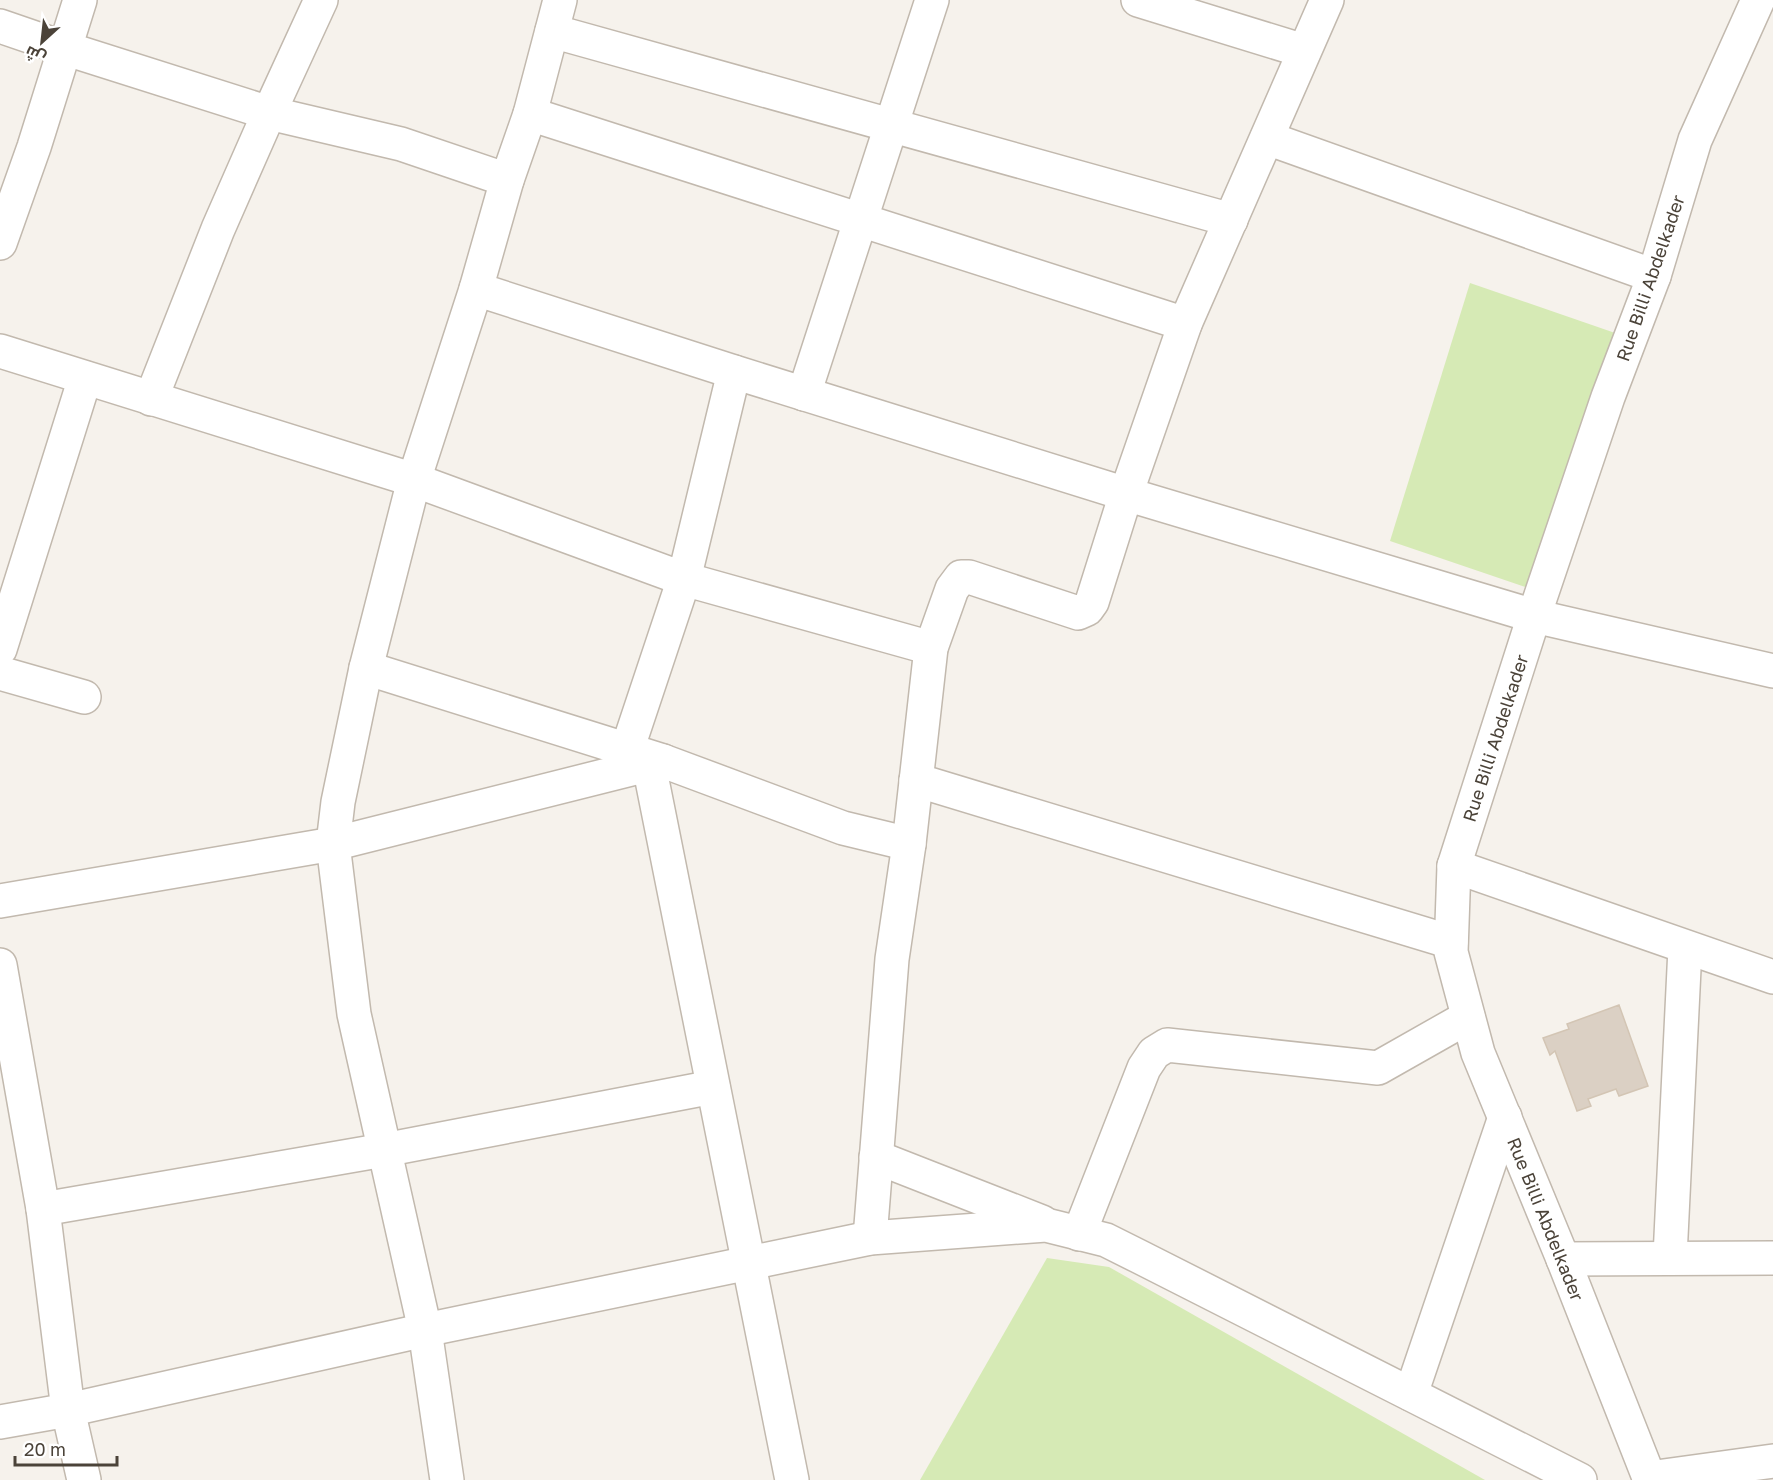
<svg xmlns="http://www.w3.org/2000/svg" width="1773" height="1480" viewBox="0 0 1773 1480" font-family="'Golos Text',Cairo,sans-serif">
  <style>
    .green { fill: #d6eab5 }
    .building { fill: #dbd0c4; stroke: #d3c5b4; stroke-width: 1.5 }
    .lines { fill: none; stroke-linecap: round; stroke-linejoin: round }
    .minor-casing { stroke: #c2b9ae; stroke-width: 36 }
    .minor { stroke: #fff; stroke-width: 33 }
    .labels { text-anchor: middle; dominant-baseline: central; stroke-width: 5; stroke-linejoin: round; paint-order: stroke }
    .street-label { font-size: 18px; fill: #4b4339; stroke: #fff }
  </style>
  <rect width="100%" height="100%" fill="#f6f2ec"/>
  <!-- green -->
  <g class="green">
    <polygon points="1470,283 1618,334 1531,589 1390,541"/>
    <polygon points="1047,1258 1109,1267 1485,1480 920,1480"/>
  </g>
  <!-- building -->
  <polygon class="building" points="1619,1005 1648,1086 1619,1096 1616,1089 1588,1099 1591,1106 1577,1111 1555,1051 1550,1055 1543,1038 1569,1029 1567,1024"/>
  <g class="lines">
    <defs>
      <g id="minor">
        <polyline points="1138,0 1304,51"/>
        <polyline points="0,26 64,48 269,113 401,144 507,180"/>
        <polyline points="552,31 1231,220"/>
        <polyline points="530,114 1185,324"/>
        <polyline points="1267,138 1654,276"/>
        <polyline points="0,243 34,147 80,0"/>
        <polyline points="476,289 734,372 1126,494 1534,616 1773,671"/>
        <polyline points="0,351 414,480 684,579 734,372"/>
        <polyline points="804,394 932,0"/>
        <polyline points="151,399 218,229 269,113 321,0"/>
        <polyline points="0,649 85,378"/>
        <polyline points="366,668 663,761 843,828 909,844"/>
        <polyline points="0,673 84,697"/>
        <polyline points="627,750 684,579 931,648"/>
        <polyline points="649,765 792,1480"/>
        <polyline points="916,780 1451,942"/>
        <polyline points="1454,866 1773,977"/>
        <polyline points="0,901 333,844 663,761"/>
        <polyline points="0,965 43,1209 68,1410 84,1480"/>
        <polyline points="876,1157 1042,1222"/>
        <polyline points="43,1209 384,1150 713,1087"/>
        <polyline points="1079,1234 1144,1068 1154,1053 1167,1045 1378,1068 1468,1017"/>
        <polyline points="870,1238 892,959 909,844 931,648 952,589 961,577 969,577 1078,613 1087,609 1092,602 1126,494 1185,324 1327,0"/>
        <polyline points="1670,1257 1685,948"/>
        <polyline points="1563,1259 1773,1258"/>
        <polyline points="1411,1394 1505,1117"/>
        <polyline points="0,1422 68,1410 425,1330 870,1238 1046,1225 1106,1240 1140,1257 1580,1480"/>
        <polyline points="1649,1478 1773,1461"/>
        <polyline points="447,1480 425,1330 354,1014 333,844 338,802 366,668 414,480 476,289 507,180 530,114 560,0"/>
        <polyline points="1650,1480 1563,1259 1478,1053 1451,952 1454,866 1534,616 1608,397 1654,276 1695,140 1758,0"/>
      </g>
    </defs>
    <!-- minor casing -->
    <use href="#minor" class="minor-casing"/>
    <!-- minor -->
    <use href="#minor" class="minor"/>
  </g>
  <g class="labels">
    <!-- street labels -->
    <g class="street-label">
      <text transform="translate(1650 278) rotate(-71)">Rue Billi Abdelkader</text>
      <text transform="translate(1495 738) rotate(-72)">Rue Billi Abdelkader</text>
      <text transform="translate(1546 1219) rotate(68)">Rue Billi Abdelkader</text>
    </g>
  </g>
  <!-- north arrow -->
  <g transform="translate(42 42) rotate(207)" stroke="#ffffff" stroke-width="4.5" paint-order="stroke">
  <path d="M0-4.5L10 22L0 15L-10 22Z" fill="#4b4339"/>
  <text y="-9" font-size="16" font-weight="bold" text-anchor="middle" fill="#4b4339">ش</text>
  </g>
  <!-- scale -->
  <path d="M15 1456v9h102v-9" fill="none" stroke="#4b4339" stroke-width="3"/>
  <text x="24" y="1456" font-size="18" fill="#4b4339" stroke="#ffffff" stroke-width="4.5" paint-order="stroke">20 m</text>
</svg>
